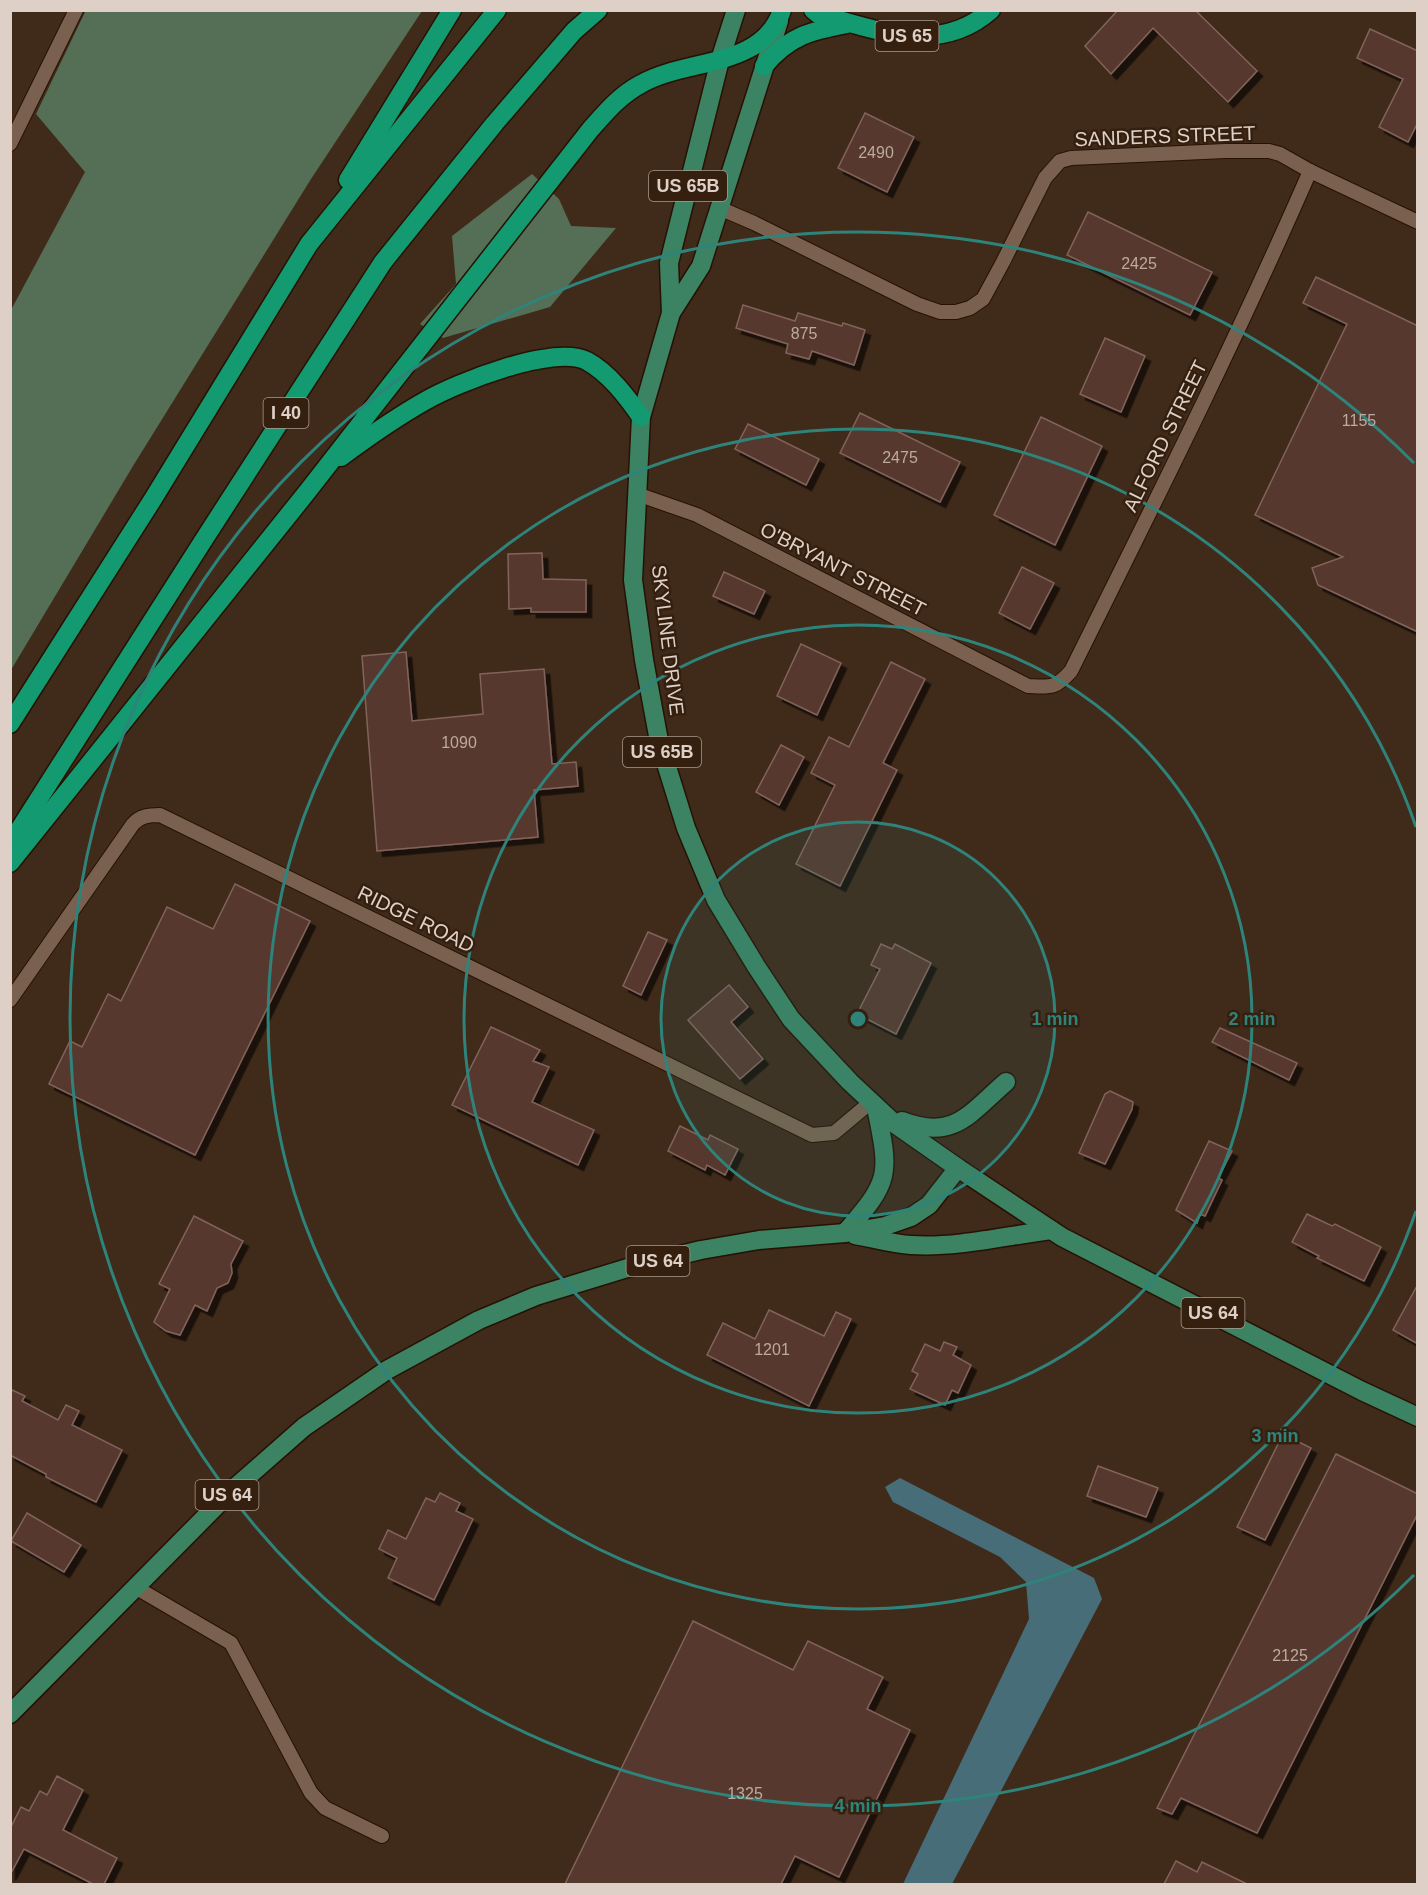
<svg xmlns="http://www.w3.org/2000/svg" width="1428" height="1895" viewBox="0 0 1428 1895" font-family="Helvetica,sans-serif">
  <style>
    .forest { fill: #556e56 }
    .water { fill: #476d79 }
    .building { fill: #56372f; stroke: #82635b; stroke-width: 1.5; filter: url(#shadow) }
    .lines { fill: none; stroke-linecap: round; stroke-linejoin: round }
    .street-casing { stroke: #261203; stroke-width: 16 }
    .primary-casing { stroke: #261203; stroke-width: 21 }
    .highway-casing { stroke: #261203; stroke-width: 21 }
    .street { stroke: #7a614f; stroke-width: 14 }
    .primary { stroke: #3c8363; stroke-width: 18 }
    .highway { stroke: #139a71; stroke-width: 18 }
    .ring { fill: none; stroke: #2e847b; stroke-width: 3 }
    .labels { text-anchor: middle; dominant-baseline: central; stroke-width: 5; stroke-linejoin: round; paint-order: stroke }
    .number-label { font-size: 16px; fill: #bcaaa0 }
    .shield { fill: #352010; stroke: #ab9b8f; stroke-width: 1.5 }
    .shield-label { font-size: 18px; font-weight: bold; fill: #ded0c6 }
    .street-label { font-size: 20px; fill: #ded0c6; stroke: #352010 }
    .centre { fill: #2e847b; stroke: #352010; stroke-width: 3 }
    .ring-label { font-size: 18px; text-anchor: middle; font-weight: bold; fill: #2e847b; stroke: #352010; stroke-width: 5; stroke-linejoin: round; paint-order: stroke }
  </style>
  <defs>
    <filter id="shadow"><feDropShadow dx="5.5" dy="5.5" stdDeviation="0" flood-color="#0009"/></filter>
  </defs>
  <rect width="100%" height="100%" fill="#402a1a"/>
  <!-- forest -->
  <g class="forest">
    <polygon points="86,10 422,11 311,179 133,466 11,670 11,310 85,172 36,114"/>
    <polygon points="532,174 559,199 571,226 616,228 550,307 443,338 420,324 456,284 452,236"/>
  </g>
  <!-- water -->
  <polygon class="water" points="900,1478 1094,1578 1102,1599 952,1884 903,1884 1029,1619 1026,1582 1000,1557 893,1502 885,1487"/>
  <!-- building -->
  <g class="building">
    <polygon points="1118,10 1195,10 1257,71 1228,102 1153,28 1111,74 1085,46"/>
    <polygon points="1370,29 1418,51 1418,122 1408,142 1379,127 1403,79 1357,58"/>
    <polygon points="865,113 914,137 887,192 838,168"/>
    <polygon points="1088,212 1212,272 1190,315 1067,255"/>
    <polygon points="1316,277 1418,326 1418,632 1318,585 1312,568 1343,557 1255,515 1347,324 1303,303"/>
    <polygon points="743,305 795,321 798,313 842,326 843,323 865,330 854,365 812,351 809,359 786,353 788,344 736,328"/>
    <polygon points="1105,338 1145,356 1121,412 1080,394"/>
    <polygon points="860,413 960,462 940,502 840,453"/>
    <polygon points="1041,417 1102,446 1055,545 994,515"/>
    <polygon points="748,424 819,459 806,485 735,449"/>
    <polygon points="542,553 543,579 586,580 586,612 531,612 531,608 509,609 508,554"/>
    <polygon points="1022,567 1054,583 1030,629 999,613"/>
    <polygon points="724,572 765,591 754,614 713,596"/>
    <polygon points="801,644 841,663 817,715 777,696"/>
    <polygon points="406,652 412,721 483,714 480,674 544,669 552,764 576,762 578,786 534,790 538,837 377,851 362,656"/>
    <polygon points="891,662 925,679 883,763 897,770 840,886 796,864 835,785 811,773 829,737 849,747"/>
    <polygon points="781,745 804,757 779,805 756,792"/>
    <polygon points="235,884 310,921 195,1155 49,1084 70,1041 82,1047 108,994 121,1001 167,907 213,929"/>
    <polygon points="648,932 667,940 641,995 623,986"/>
    <polygon points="881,944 892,949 895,944 931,963 896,1034 857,1014 880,969 871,965"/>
    <polygon points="729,985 748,1007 731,1022 763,1059 740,1079 688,1020"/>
    <polygon points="491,1027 540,1050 533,1061 549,1067 532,1102 594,1130 578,1165 452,1105"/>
    <polygon points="1220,1028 1297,1063 1289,1080 1212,1042"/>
    <polygon points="1110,1091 1133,1102 1132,1109 1105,1164 1079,1153 1105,1094"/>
    <polygon points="680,1126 708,1140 710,1135 738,1149 725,1175 707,1165 705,1170 668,1151"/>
    <polygon points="1209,1141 1232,1151 1218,1178 1222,1180 1205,1216 1200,1214 1197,1223 1176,1210"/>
    <polygon points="1307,1214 1332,1226 1335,1224 1381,1247 1364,1281 1317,1258 1319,1256 1292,1242"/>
    <polygon points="194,1216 243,1241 231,1264 232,1273 228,1283 217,1288 207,1311 195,1305 180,1335 166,1331 154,1322 170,1289 159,1284"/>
    <polygon points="1418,1284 1418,1344 1393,1330"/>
    <polygon points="769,1310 824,1336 836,1312 851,1319 809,1406 707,1355 723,1323 755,1339"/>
    <polygon points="944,1342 957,1347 953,1355 971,1365 958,1393 952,1390 945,1405 910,1389 918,1374 912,1371 925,1344 940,1351"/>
    <polygon points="10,1389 25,1396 22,1401 58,1420 66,1405 79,1411 72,1425 122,1450 96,1502 46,1477 46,1474 10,1455"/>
    <polygon points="1283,1434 1311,1448 1265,1540 1237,1527"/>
    <polygon points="1336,1454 1418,1494 1418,1513 1257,1833 1181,1798 1172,1814 1157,1808"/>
    <polygon points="1098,1466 1158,1488 1146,1517 1087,1496"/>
    <polygon points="440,1493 460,1503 456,1511 473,1519 434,1600 388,1578 397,1558 379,1549 388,1530 406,1539 426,1498 435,1502"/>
    <polygon points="27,1513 81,1545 64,1572 11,1541"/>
    <polygon points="693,1621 793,1670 808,1641 883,1677 867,1709 910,1730 839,1877 795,1856 781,1884 565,1884"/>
    <polygon points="57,1776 83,1790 63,1830 117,1858 104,1884 93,1884 24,1849 10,1875 10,1829 21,1807 29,1811 40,1791 47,1795"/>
    <polygon points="1176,1861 1197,1872 1202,1862 1247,1884 1164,1884"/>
  </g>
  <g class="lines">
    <defs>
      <g id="street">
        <polyline points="10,144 76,10"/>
        <polyline points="719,208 754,223 917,304 940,312 956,312 970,308 983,299 1003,262 1045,178 1060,161 1071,158 1225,151 1269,151 1280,154 1310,171 1418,222"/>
        <path d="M 637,494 L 697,515 L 1028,686 C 1051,687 1055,689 1071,671 C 1153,506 1236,341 1310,171"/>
        <path d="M 10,1000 L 133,824 C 140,816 149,815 160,815 L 812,1135 L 834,1133 L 871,1102"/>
        <polyline points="135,1587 231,1643 311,1793 325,1808 382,1836"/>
      </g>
      <g id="primary">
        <polyline points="779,21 701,266 671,313 641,417 633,580 644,660 659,741 686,828 716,900 756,966 791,1019 850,1082 895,1124 958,1168 1062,1237 1362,1391 1418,1417"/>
        <polyline points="671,313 669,263 720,60 736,10"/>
        <path d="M 902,1121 C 954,1141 969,1114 1006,1082"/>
        <path d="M 845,1233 C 891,1180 890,1176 876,1107"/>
        <path d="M 855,1235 C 873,1238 892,1244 911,1245 C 957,1248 1005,1236 1051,1230"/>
        <polyline points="10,1714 230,1492 304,1427 387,1370 479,1320 536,1296 634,1266 701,1250 759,1240 845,1233 885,1226 911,1217 929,1205 958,1168"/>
      </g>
      <g id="highway">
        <path d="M 813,10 L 818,14 C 877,30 939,56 991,10"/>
        <path d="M 764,66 C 789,36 810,31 847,24"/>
        <polyline points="348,180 452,10"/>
        <path d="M 341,457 C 368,437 395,418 425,401 C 456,383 554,344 587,361 C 609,373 627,397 641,417"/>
        <polyline points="10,724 153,499 309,244 497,10"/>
        <polyline points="10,844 203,541 383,262 495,123 574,31 598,10"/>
        <path d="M 10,863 L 307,492 L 590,130 C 606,112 620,95 641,84 C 686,58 763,69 782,10"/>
      </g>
    </defs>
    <!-- street casing -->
    <use href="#street" class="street-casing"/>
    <!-- primary casing -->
    <use href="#primary" class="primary-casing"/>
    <!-- highway casing -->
    <use href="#highway" class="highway-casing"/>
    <!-- street -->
    <use href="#street" class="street"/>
    <!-- primary -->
    <use href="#primary" class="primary"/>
    <!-- highway -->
    <use href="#highway" class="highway"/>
  </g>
  <!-- distance rings -->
  <circle cx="858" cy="1019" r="197" fill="#2e847b" fill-opacity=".12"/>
  <g class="ring">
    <circle cx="858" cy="1019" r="197"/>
    <circle cx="858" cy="1019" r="394"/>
    <path d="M1416 1211A590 590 0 1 1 1416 827"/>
    <path d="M1414 1575A787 787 0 1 1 1414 463"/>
  </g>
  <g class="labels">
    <!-- number labels -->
    <g class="number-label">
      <text x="876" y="152">2490</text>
      <text x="1139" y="263">2425</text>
      <text x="804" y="333">875</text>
      <text x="1359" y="420">1155</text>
      <text x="900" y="457">2475</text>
      <text x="459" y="742">1090</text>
      <text x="772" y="1349">1201</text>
      <text x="1290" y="1655">2125</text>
      <text x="745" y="1793">1325</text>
    </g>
    <!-- shield labels -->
    <g class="shield">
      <rect x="875.5" y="21" width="63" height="30" rx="4.5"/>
      <rect x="649" y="171" width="78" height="30" rx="4.5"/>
      <rect x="263.5" y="398" width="45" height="30" rx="4.5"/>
      <rect x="623" y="737" width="78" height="30" rx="4.5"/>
      <rect x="626.5" y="1246" width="63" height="30" rx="4.5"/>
      <rect x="1181.5" y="1298" width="63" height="30" rx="4.5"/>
      <rect x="195.5" y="1480" width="63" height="30" rx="4.5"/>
    </g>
    <g class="shield-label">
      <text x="907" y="36">US 65</text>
      <text x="688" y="186">US 65B</text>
      <text x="286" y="413">I 40</text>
      <text x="662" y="752">US 65B</text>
      <text x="658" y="1261">US 64</text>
      <text x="1213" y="1313">US 64</text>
      <text x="227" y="1495">US 64</text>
    </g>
    <!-- street labels -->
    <g class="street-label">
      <text transform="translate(1165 136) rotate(-2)">SANDERS STREET</text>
      <text transform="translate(1165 436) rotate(-64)">ALFORD STREET</text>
      <text transform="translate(843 569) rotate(27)">O'BRYANT STREET</text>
      <text transform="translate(668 640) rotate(83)">SKYLINE DRIVE</text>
      <text transform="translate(416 919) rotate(26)">RIDGE ROAD</text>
    </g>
  </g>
  <circle cx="858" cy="1019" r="9" class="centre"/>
  <g class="ring-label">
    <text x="1055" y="1025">1 min</text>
    <text x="1252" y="1025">2 min</text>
    <text x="1275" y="1442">3 min</text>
    <text x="858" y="1812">4 min</text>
  </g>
  <!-- border -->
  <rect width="1428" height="1895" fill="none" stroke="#ded0c6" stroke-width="24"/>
</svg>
